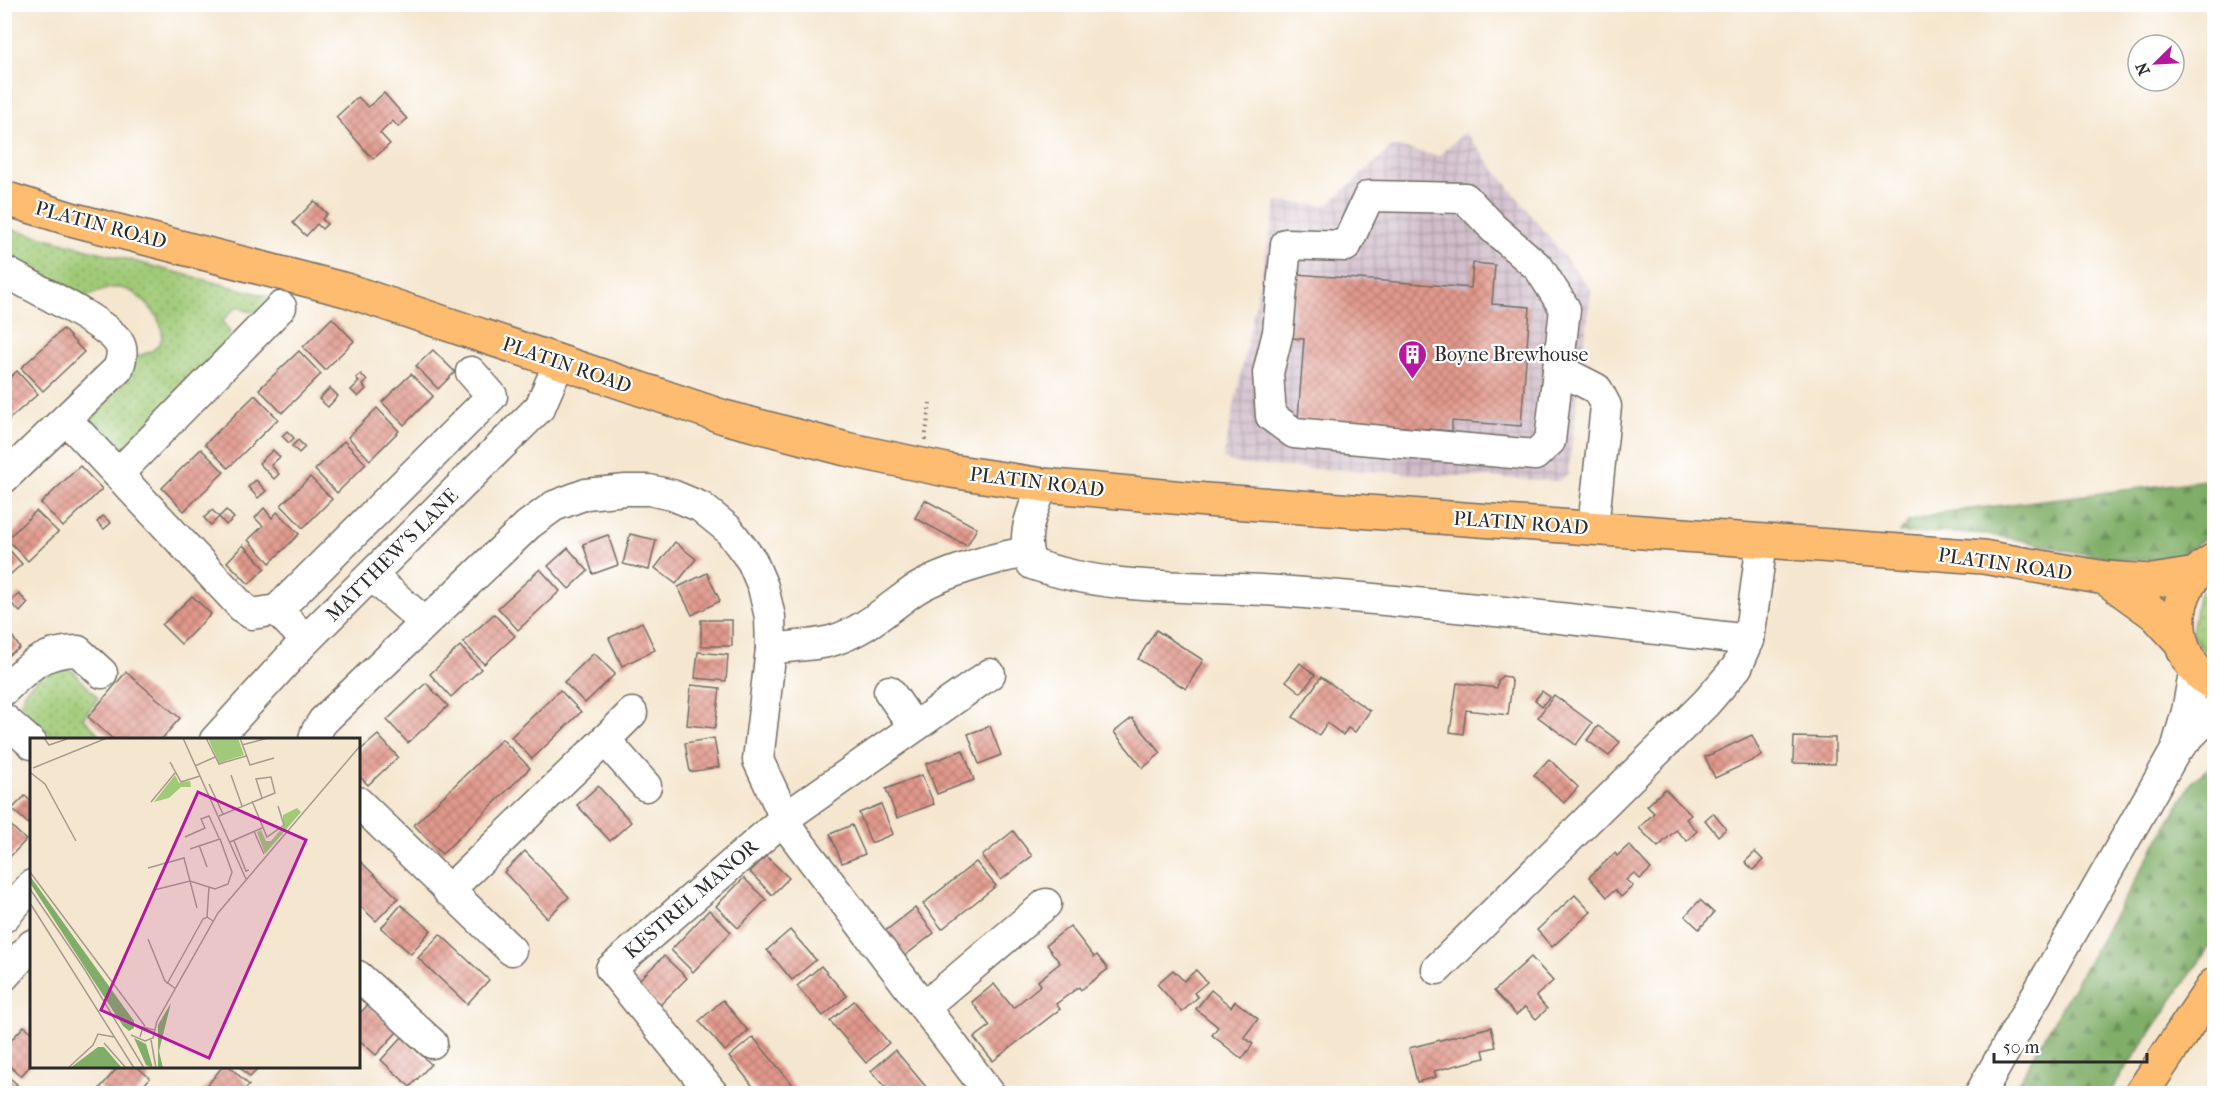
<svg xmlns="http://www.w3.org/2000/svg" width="2219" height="1098" viewBox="0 0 2219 1098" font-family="'IM FELL French Canon',serif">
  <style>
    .industrial { fill: url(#industrial-grid) }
    .grass { fill: url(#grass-dots); stroke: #667a51; stroke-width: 1.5 }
    .forest { fill: url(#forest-firs); stroke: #566c4a; stroke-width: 1.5 }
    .building { fill: url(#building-cross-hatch) }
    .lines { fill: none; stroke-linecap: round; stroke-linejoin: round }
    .minor-casing { stroke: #726c64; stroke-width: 33 }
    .major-casing { stroke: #726c64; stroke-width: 36 }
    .highway-casing { stroke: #726c64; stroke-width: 36 }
    .path { stroke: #726c64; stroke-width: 4; stroke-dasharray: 1.5 4.5; stroke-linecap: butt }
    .minor { stroke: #fff; stroke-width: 30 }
    .major { stroke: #febc70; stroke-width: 33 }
    .highway { stroke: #febc70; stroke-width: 33 }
    .labels { text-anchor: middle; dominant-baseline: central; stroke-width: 4.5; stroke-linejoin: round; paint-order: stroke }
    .street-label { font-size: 20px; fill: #2b2b2b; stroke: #fff }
    .poi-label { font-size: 20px; fill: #2b2b2b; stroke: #fff; text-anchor: start }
    .inset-road { fill: none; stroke: #a49b8d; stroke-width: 1.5 }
    .view { fill: #b5179e; fill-opacity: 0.15; stroke: #b5179e; stroke-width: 3 }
    .inset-edge { fill: none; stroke: #2b2b2b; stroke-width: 3 }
  </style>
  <defs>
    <pattern id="industrial-grid" width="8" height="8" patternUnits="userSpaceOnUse" patternTransform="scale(1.5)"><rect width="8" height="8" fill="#d1bdca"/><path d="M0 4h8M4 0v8" fill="none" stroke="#aa9aa4"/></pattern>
    <pattern id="grass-dots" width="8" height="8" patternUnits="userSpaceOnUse" patternTransform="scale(1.5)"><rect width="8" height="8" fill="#a0ca77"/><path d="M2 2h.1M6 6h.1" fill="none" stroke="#83a462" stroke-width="1.8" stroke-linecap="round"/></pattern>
    <pattern id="forest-firs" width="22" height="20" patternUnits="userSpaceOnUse" patternTransform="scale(1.5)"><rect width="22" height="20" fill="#80ae68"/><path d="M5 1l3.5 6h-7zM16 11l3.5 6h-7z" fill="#698e56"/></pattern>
    <pattern id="building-cross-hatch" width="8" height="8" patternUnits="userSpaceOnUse" patternTransform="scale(1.5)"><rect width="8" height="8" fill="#e2998c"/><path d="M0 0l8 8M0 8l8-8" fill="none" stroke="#b77d73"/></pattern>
  </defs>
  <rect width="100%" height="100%" fill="#fff"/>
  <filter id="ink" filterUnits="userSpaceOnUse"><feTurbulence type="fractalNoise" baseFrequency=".0167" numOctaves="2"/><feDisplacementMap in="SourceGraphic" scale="12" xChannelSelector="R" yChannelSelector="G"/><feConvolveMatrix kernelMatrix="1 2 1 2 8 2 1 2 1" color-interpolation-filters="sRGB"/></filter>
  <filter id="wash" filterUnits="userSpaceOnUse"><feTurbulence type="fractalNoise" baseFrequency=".008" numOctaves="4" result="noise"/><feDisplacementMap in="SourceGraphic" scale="24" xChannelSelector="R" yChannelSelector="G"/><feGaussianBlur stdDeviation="1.35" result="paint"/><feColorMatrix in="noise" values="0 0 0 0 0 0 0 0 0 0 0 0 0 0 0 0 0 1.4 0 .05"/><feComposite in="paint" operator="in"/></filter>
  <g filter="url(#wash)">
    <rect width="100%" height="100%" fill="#f5e6cf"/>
    <!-- industrial -->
    <polygon class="industrial" points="1465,132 1591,290 1568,474 1558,481 1245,465 1223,459 1277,202 1328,205 1393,146 1438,156"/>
    <!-- grass -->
    <g class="grass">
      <path d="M 4,227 L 266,296 L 272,300 C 256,312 256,317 237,306 L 222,321 L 230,332 L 231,341 L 128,446 L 113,449 L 87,422 L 88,416 C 102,398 114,377 129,360 C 134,355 144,355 150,352 C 176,337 155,310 139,297 C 120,281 104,289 84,298 L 5,258 Z"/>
      <polygon points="2214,577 2214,668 2192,633 2198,596"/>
      <polygon points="64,667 74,672 98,698 83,718 98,733 93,739 56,739 30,716 21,703 24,692 47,669"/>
    </g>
    <!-- forest -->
    <g class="forest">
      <path d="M 2214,479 L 2214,533 C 2201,538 2189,554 2176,556 C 2109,570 2047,541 1982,534 C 1955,531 1926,533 1899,533 L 1908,522 L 1947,512 Z"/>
      <polygon points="2214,765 2214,940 2109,1093 2012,1093 2193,780"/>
    </g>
    <g id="blocks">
      <!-- building -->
      <g class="building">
        <polygon points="384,93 407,119 398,127 393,121 380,133 390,144 373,159 336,117 358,97 368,107"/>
        <polygon points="314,201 327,214 322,219 327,224 322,229 317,224 306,236 293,223"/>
        <polygon points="1473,263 1495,265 1492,304 1530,307 1521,426 1452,421 1452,431 1298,419 1304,339 1292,338 1297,274 1471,288"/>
        <polygon points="332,318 354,341 325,370 303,347"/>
        <polygon points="63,329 84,352 43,391 21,368"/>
        <polygon points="433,350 455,372 438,389 416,366"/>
        <polygon points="299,351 321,374 282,413 259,389"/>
        <polygon points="17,371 38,394 7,421 4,418 4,383"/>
        <polygon points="361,374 367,381 363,385 366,389 358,397 351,390 359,382 356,378"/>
        <polygon points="411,374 433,396 404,425 382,402"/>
        <polygon points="330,388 338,396 328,407 319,399"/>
        <polygon points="255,395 278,419 228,468 205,444"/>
        <polygon points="377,408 399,431 370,460 348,437"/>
        <polygon points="287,431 294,438 289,443 282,436"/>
        <polygon points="298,440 305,447 299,453 292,446"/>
        <polygon points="344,441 366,464 337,493 315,470"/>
        <polygon points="201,449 224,472 184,511 162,488"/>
        <polygon points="273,450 280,457 271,465 279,474 274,479 259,463"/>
        <polygon points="80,466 102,489 63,527 41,503"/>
        <polygon points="310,477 332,499 303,528 281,505"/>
        <polygon points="256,480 266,491 258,498 248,487"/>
        <polygon points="925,500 977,528 967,546 915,518"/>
        <polygon points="264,508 272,518 277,512 299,534 270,563 248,540 263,526 255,518"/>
        <polygon points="212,510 219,517 211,525 204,518"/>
        <polygon points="226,510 234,518 226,525 219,517"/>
        <polygon points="36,511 58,532 28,561 7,539"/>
        <polygon points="103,516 111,523 104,529 97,522"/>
        <polygon points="630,534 656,540 649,570 623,564"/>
        <polygon points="608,535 618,565 593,574 583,544"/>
        <polygon points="675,542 696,559 676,584 655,568"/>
        <polygon points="4,544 22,564 4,580"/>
        <polygon points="243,545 265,568 249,584 227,562"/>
        <polygon points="568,548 588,571 569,589 548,566"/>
        <polygon points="540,569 560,591 518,630 498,608"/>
        <polygon points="707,573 720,601 692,615 678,587"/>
        <polygon points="19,594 28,603 20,612 10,602"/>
        <polygon points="192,596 211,614 181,644 162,625"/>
        <polygon points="494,614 515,636 484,664 463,642"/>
        <rect x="701" y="620" width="31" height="26"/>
        <polygon points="642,622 655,650 622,666 609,638"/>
        <polygon points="1156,630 1203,660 1186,689 1138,659"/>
        <polygon points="12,636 20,648 4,658 4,640"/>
        <polygon points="460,646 481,669 451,697 430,674"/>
        <polygon points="698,652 728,655 726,681 695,678"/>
        <polygon points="594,653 615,674 585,703 564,682"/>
        <polygon points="1300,663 1315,675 1301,693 1286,681"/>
        <polygon points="126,672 180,718 161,740 114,740 88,717"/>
        <polygon points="1502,676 1509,677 1512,683 1508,715 1466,710 1463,734 1450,732 1457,683 1497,688 1498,681"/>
        <polygon points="1321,677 1370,711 1355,732 1348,728 1343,735 1327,723 1319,735 1293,717"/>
        <polygon points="426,683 448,706 408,743 387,720"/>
        <polygon points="691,685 720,688 715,728 687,725"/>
        <polygon points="560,690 581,712 532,759 511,737"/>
        <polygon points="1542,691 1550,697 1542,706 1535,700"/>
        <polygon points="1554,695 1592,723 1576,745 1538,717"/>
        <polygon points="1132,718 1161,753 1143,768 1114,732"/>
        <polygon points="990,726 1001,755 979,764 968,734"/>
        <polygon points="1598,726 1620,742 1609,756 1587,740"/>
        <polygon points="378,735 398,757 368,785 358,775 358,752"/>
        <polygon points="1752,735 1762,756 1715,778 1705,757"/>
        <polygon points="1794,737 1835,738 1835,764 1793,763"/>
        <polygon points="714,738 719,767 690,772 685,743"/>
        <polygon points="502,739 530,768 442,854 414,825"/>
        <polygon points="963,750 974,780 937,794 926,764"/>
        <polygon points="1549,759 1578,787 1564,803 1534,775"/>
        <polygon points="922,775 934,804 897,818 886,789"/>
        <polygon points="598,786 631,822 610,841 577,805"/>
        <polygon points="1665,789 1691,815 1686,819 1697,831 1687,841 1676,830 1658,847 1639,828 1654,813 1647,806"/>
        <polygon points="25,796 32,802 32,827 12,809"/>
        <polygon points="881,804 893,834 871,843 859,813"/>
        <polygon points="1713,813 1726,829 1718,836 1705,820"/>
        <polygon points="4,819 26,840 4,863"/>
        <polygon points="852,825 865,854 842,863 830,834"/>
        <polygon points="1013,831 1032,856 1001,880 982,856"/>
        <polygon points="1629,845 1651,869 1640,879 1634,873 1626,880 1633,886 1621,897 1615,890 1607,897 1589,877 1615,853 1617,856"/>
        <polygon points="525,851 569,897 547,918 504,872"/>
        <polygon points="1755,852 1763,860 1753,870 1745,862"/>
        <polygon points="766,856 789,878 772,895 750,872"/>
        <polygon points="358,859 398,898 376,921 358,904"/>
        <polygon points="976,862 996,886 942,929 923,904"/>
        <polygon points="744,878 766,900 738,928 716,906"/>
        <polygon points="1575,895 1591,912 1552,947 1537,930"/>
        <polygon points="1700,900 1714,913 1699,929 1685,916"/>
        <polygon points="401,905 431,930 411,954 381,928"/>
        <polygon points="915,908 934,933 903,957 884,932"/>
        <polygon points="709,910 731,932 693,972 671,950"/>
        <polygon points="1070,926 1094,957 1097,955 1108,969 1081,990 1079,987 1056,1004 1060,1009 993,1061 974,1038 990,1026 972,1002 994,984 1013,1008 1041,985 1038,981 1060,963 1046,945"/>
        <polygon points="790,930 816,960 792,980 767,950"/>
        <polygon points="440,934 489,980 467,1004 418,958"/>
        <polygon points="664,956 687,978 659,1006 636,983"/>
        <polygon points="1531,957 1553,981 1536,996 1547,1009 1536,1019 1525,1007 1516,1015 1494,991"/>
        <polygon points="821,966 847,996 823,1016 797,986"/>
        <polygon points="1173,970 1184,981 1196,970 1207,982 1194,993 1198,997 1182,1012 1157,984"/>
        <polygon points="1211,990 1231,1007 1235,1001 1258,1019 1244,1037 1253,1044 1242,1059 1212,1035 1218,1027 1196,1009"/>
        <polygon points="723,1000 748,1031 725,1051 699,1021"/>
        <polygon points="854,1001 889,1043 866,1063 830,1021"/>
        <polygon points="368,1005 397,1032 376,1055 358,1039 358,1015"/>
        <polygon points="24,1026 32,1032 32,1064 21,1076 4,1061 4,1048"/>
        <polygon points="1491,1027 1496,1047 1483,1050 1485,1058 1434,1071 1436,1077 1417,1082 1409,1048"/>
        <polygon points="402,1037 431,1064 410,1087 381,1060"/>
        <polygon points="753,1037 788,1079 800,1094 759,1094 741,1071 729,1057"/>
        <polygon points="895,1050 906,1063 932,1094 891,1094 882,1084 871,1071"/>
        <polygon points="119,1066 136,1066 150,1078 136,1094 107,1094 100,1088"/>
        <polygon points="223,1066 229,1066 249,1085 241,1094 200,1094"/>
        <polygon points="239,1066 261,1066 250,1077"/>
        <polygon points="4,1073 17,1084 9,1094 4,1094"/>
      </g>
    </g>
  </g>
  <g filter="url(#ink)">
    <use href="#blocks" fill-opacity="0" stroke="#726c64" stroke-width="1.5"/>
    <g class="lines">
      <defs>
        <g id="minor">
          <polyline points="1489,223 1465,198 1369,196 1346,246 1286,244 1278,332 1268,373 1271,416 1294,433 1535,455 1550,441 1565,309 1539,268 1493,228"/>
          <path d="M 4,271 C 28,285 108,323 119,343 C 124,351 121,361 118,369 L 4,478"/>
          <polyline points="1558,369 1597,389 1606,406 1593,528"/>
          <polyline points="66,419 243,608 252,614 277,610 306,640"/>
          <polyline points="118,474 281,307"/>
          <path d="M 1043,485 C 1033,509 1019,539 1032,564 C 1111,592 1197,585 1279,591 C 1436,603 1593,621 1749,640"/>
          <polyline points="372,576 424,622"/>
          <polyline points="277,610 492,396 471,372"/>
          <path d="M 771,649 C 790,646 812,646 831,641 C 863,632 886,610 913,591 C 937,575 997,556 1026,553"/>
          <path d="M 4,690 C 28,667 43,651 78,651 L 102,673"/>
          <polyline points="889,691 914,727"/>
          <polyline points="632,713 605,740 646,786"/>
          <polyline points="4,719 32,744"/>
          <polyline points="215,740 306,640 540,407 559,363"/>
          <polyline points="314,740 316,732 323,721 528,525 554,506 586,494 626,490 649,490 672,495 701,507 728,529 752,561 763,587 770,617 771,649 758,760 792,833 990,1094"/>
          <polyline points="2180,746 2214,711"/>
          <polyline points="358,802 511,950"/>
          <polyline points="448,891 605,740"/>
          <polyline points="4,917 32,885"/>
          <polyline points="1437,969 1706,703 1737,667 1749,640 1762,541"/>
          <polyline points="4,976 32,945"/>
          <polyline points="358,976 432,1043"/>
          <polyline points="924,1007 1046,904"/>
          <polyline points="713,1094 611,969 785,818 990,674"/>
          <polyline points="1980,1094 2176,750 2187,711 2195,668"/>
        </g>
        <g id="major">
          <polyline points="4,198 71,219 346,290 724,417 846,449 951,471 1043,485 1206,500 1983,557 2105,578 2152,581 2196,574"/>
          <path d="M 2214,560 C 2167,585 2167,659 2214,684"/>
          <polyline points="2105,578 2155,614 2180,641"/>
        </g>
        <polyline id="highway" points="2141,1094 2214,985"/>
      </defs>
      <!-- minor casing -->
      <use href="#minor" class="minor-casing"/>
      <!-- major casing -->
      <use href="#major" class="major-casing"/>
      <!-- highway casing -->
      <use href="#highway" class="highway-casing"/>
      <!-- path -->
      <polyline class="path" points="925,440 930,403"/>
      <!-- minor -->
      <use href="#minor" class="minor"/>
      <!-- major -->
      <use href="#major" class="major"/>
      <!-- highway -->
      <use href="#highway" class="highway"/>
    </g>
  </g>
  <!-- icons -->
  <defs>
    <symbol id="building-pin" viewBox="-11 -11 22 30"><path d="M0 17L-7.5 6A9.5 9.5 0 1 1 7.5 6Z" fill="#b5179e" stroke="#fff"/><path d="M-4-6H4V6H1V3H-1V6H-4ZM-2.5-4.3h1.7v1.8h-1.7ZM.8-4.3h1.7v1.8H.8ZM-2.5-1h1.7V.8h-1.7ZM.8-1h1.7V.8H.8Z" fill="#fff"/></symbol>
  </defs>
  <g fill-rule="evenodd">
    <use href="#building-pin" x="1396" y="338" width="33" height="45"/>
  </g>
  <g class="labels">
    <!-- street labels -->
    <g class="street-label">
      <text transform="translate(101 225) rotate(15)">PLATIN ROAD</text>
      <text transform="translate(567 365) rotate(19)">PLATIN ROAD</text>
      <text transform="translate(1037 482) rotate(7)">PLATIN ROAD</text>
      <text transform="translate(1521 523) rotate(4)">PLATIN ROAD</text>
      <text transform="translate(392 555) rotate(-45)">MATTHEW'S LANE</text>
      <text transform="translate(2005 564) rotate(8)">PLATIN ROAD</text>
      <text transform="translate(691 899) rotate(-41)">KESTREL MANOR</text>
    </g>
    <!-- poi labels -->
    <g class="poi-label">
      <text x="1434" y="354">Boyne Brewhouse</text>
    </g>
  </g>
  <!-- overview -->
  <g transform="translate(30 738)">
    <rect width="330" height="330" fill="#f5e6cf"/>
    <path d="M 145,37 L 149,45 L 160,43 L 161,49 L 151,49 L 139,60 L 124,64 ZM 267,70 L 271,74 L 235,116 L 227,94 L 231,92 L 236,103 L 241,103 L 253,89 L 253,77 Z" fill="#a0ca77"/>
    <path d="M 0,138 L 104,283 L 104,290 L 99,293 L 93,288 L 0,145 ZM 141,265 L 129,313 L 133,330 L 128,330 L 128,287 ZM 104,300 L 116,306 L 123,330 L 116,327 ZM 68,309 L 74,309 L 92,330 L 40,330 Z" fill="#80ae68"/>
    <path d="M 178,0 L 208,0 L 214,17 L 189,25 Z" fill="#a0ca77"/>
    <path class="inset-road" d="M 14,0 L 19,7 L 37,1M 153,0 L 216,141M 176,0 L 189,26 L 216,18M 210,0 L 220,27 L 244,20M 212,7 L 238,0M 140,24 L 151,44 L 170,38M 165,28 L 185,19M 3,30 L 77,0M 1,35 L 15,46 L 46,103M 201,37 L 212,68M 179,46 L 193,76M 222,63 L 237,99 L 254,87 L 248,68M 121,64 L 145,35M 189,78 L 245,55 L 241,39 L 226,41 L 232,60M 224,93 L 234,116M 155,99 L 175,90 L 171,81 L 179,78 L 189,100M 204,103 L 216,133 L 219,132M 200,104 L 232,90M 169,107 L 177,129M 118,130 L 154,120 L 167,170M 0,134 L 115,288M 0,151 L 55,232 L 114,330M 124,152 L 160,143 L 185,151 L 198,146 L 202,134 L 190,101 L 160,111M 0,165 L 104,330M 177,179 L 179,149M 118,201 L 135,243 L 146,251M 137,246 L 173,181 L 177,179 L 183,183M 101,297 L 115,303 L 123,300 L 127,283 L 188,175 L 330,8M 110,299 L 113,289 L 124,292M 121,302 L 126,330M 74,305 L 96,330M 38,330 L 63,307 L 68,296 L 84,299"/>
    <path class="view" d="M 168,54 L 276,102 L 179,320 L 71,272 Z"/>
    <rect width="330" height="330" class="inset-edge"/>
  </g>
  <!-- margin -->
  <rect width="2219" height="1098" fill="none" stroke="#fff" stroke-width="24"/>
  <!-- north arrow -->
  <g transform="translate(2156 63) rotate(246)"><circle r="28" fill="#ffffff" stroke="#aaaaaa" stroke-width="1.5"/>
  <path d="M0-4.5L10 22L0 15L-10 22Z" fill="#b5179e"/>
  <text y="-9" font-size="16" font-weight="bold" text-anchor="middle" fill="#2b2b2b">N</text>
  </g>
  <!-- scale -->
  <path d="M1994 1053v9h153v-9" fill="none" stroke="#2b2b2b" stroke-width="3"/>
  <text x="2003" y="1053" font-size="18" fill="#2b2b2b" stroke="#ffffff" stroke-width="4.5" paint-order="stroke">50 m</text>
</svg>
